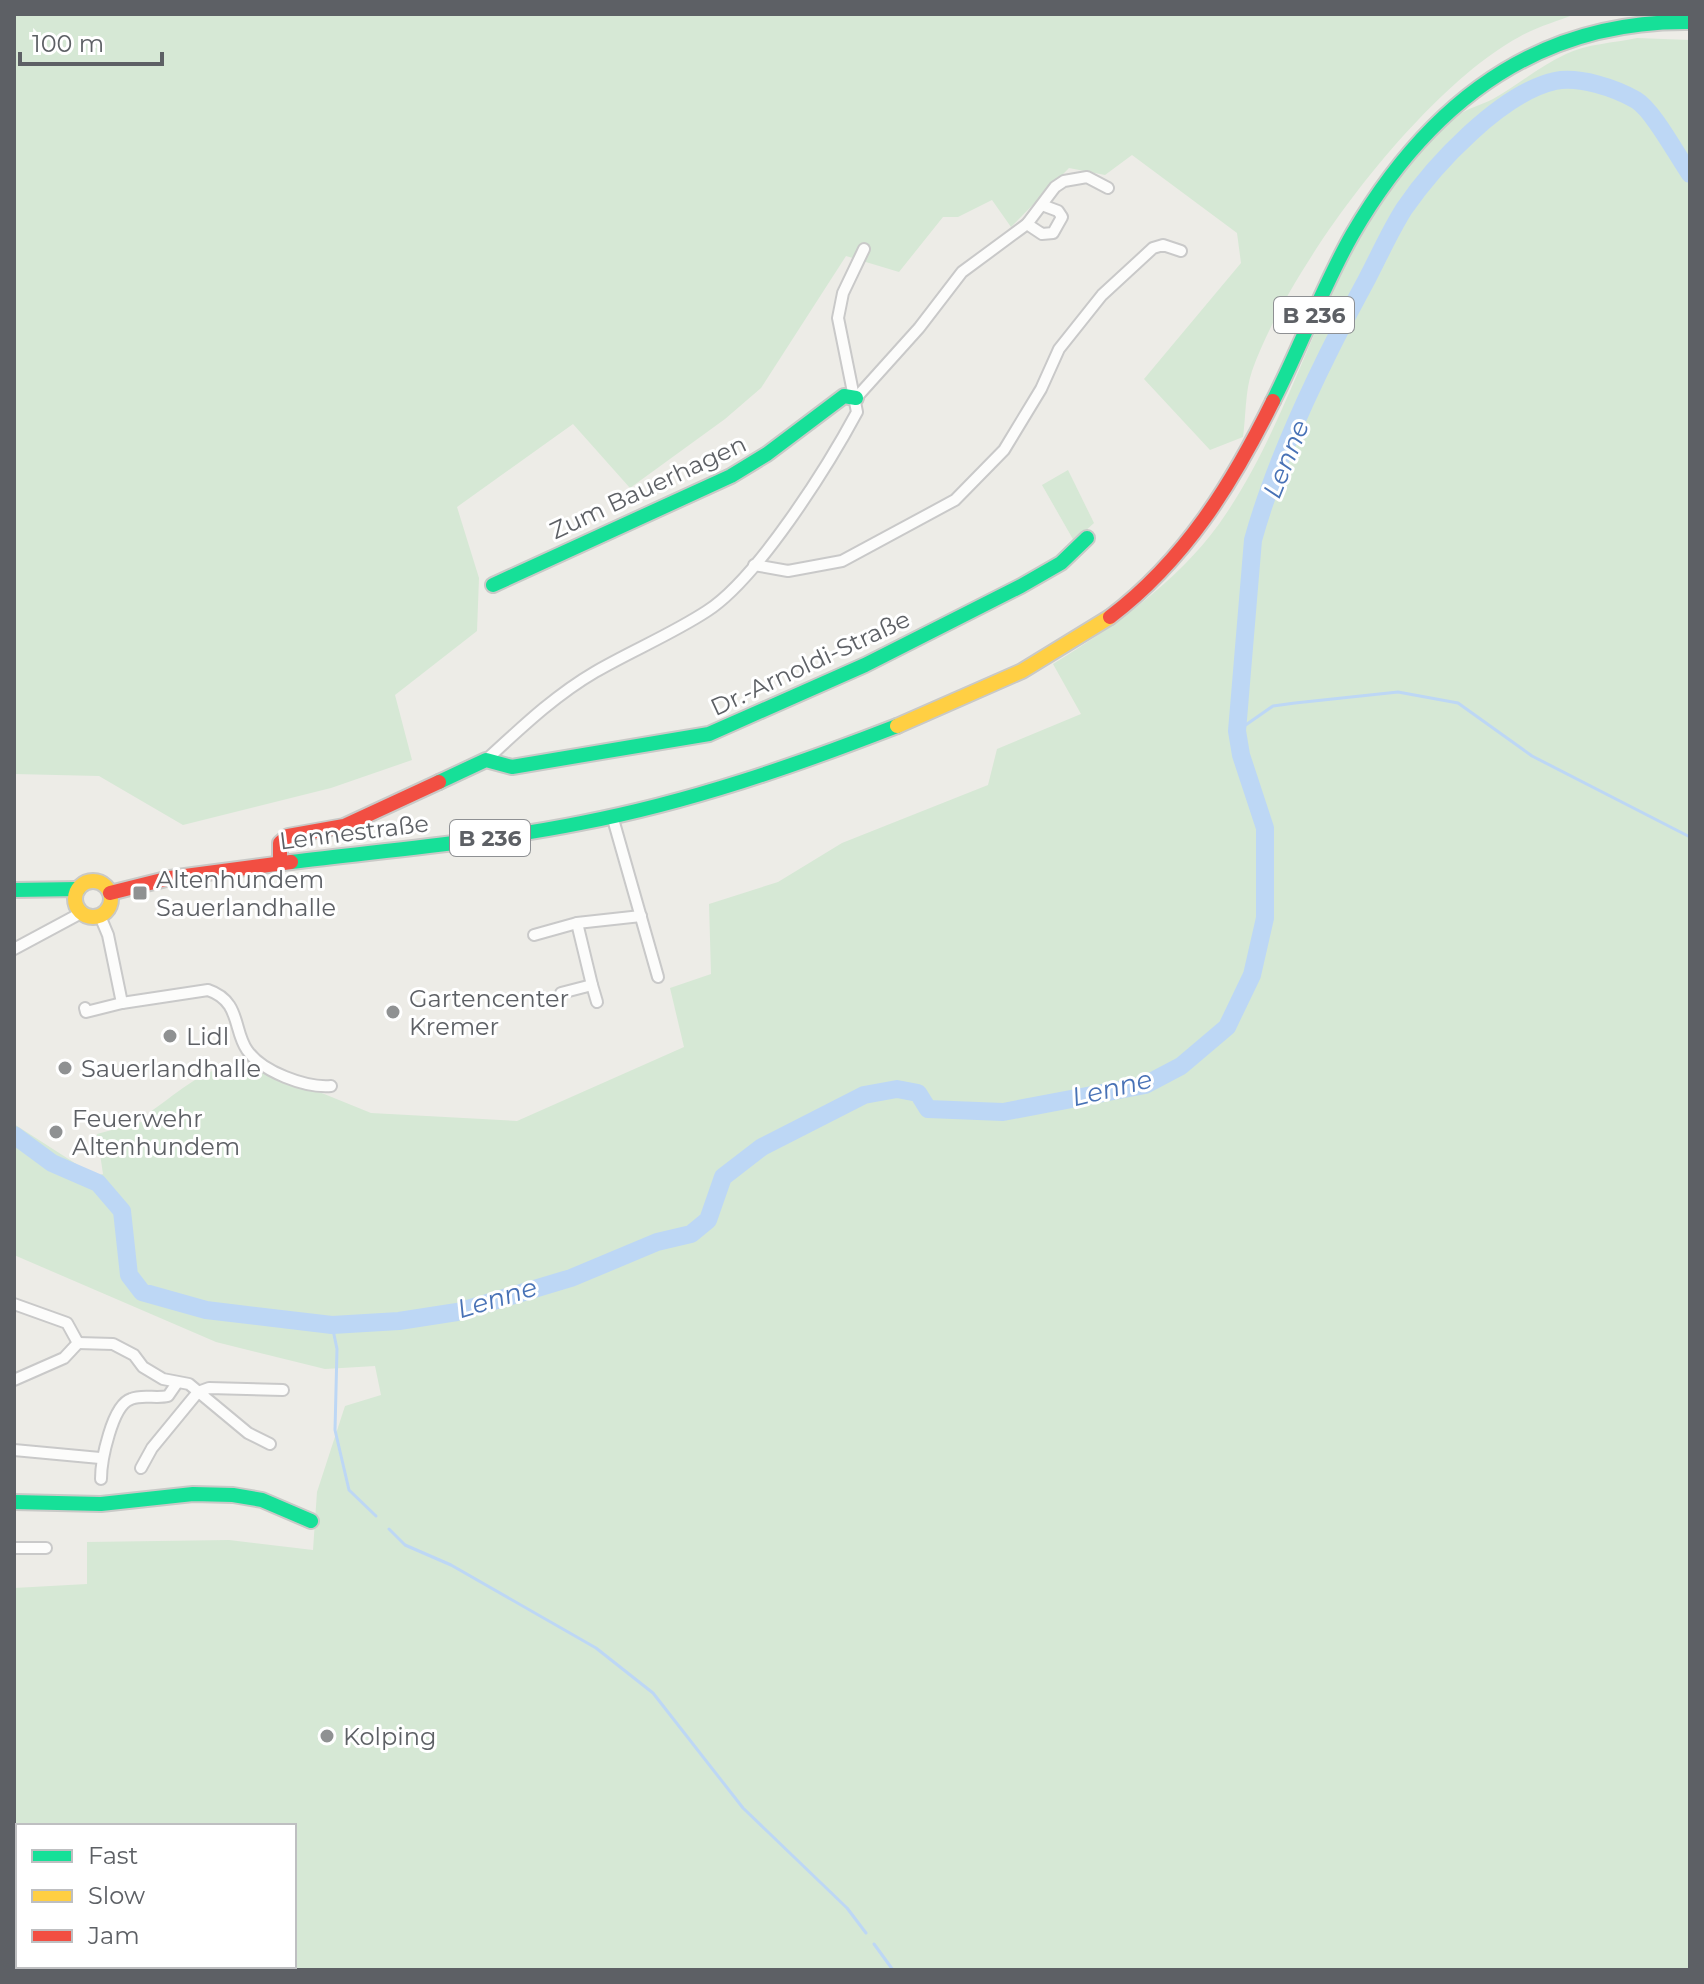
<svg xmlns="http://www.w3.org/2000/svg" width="1704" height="1984" viewBox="0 0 1704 1984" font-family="Montserrat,sans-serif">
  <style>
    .green { fill: #d6e8d5; fill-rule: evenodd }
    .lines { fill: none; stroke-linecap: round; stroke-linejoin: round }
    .stream { stroke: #bdd7f5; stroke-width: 3 }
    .river { stroke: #bdd7f5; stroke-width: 18 }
    .street-casing { stroke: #c9c9c9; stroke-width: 14 }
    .fast-casing { stroke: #c9c9c7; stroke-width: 18 }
    .slow-casing { stroke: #c9c9c7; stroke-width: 18 }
    .jam-casing { stroke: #c9c9c7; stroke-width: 18 }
    .street { stroke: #fcfcfb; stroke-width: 10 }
    .fast { stroke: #16e098; stroke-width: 14 }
    .slow { stroke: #ffcf43; stroke-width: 14 }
    .jam { stroke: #f24e42; stroke-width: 14 }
    .poi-dot { fill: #8f9192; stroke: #fff; stroke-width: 3 }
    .labels { text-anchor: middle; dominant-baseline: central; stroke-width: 6; stroke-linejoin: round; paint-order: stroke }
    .shield { fill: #fff; stroke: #8e9093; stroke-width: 2 }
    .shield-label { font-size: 22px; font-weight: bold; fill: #5d6065 }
    .street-label { font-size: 24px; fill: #5d6065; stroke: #fff }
    .poi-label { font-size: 24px; fill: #5d6065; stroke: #fff; text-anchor: start }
    .water-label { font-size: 26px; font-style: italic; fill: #4872b6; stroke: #fff }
  </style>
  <rect width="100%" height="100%" fill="#edece7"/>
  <!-- green -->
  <g class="green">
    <path d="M 14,14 L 1576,14 C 1557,21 1537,27 1519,37 C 1421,90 1289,266 1252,371 C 1245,391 1246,416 1243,437 L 1210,450 L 1144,379 L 1241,263 L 1237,233 L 1132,155 L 1105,175 L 1069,168 L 1011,227 L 992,200 L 958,217 L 943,217 L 899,272 L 846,256 L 761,388 L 725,419 L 630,488 L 573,424 L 457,507 L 479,578 L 477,631 L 395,695 L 412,760 L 331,788 L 183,825 L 99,776 L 14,774 Z"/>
    <path d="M 1637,38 L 1690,40 L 1690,1970 L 14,1970 L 14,1588 L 87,1584 L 87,1542 L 229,1540 L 313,1550 L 317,1492 L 345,1406 L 381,1395 L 375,1366 L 325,1369 L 216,1342 L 14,1255 L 14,1124 L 95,1176 L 103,1174 L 97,1134 L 145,1121 L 150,1112 C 182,1090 213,1059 253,1065 L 371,1113 L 517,1121 L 684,1047 L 670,988 L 711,974 L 709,904 L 778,882 L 842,843 L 988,785 L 997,749 L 1081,714 L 1053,664 C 1113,627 1177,582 1219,524 C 1310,396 1330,220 1455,117 C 1466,109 1481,105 1493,99 C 1518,85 1540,66 1566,54 C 1586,44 1614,43 1637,38 ZM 18,1826 L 294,1826 L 294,1966 L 18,1966 Z"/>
    <polygon points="1068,470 1094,523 1074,541 1042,485"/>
  </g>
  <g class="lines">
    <!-- stream -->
    <g class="stream">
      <polyline points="1237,731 1273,706 1295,703 1398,692 1458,703 1532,756 1690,837"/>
      <polyline points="332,1325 337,1349 335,1430 349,1490 376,1516"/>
      <polyline points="389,1529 405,1545 451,1565 596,1648 653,1693 743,1808 847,1908 866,1933"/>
      <polyline points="874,1944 893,1970"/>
    </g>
    <!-- river -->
    <path class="river" d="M 14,1135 L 52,1163 L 98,1183 L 122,1211 L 129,1275 L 142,1292 L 206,1310 L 332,1325 L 399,1321 L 457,1312 L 571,1278 L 657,1242 L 691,1234 L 708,1220 L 723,1177 L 762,1147 L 864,1095 L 897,1089 L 918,1093 L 928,1109 L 1003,1112 L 1145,1085 L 1181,1066 L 1227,1027 L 1252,975 L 1265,918 L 1265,828 L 1241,755 L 1237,731 L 1253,540 C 1276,457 1325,356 1367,279 C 1379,256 1390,231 1404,209 C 1434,165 1501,93 1555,81 C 1579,76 1615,88 1636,100 C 1653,110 1678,157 1690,174"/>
    <defs>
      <g id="street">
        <polyline points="1027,224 1042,234 1053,233 1062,217 1058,211 1042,205"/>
        <polyline points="856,398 919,328 962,272 1027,224 1055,187 1064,181 1087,177 1108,188"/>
        <polyline points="754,565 788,571 842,561 955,500 1004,450 1041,389 1059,349 1102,295 1153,248 1163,245 1181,251"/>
        <path d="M 486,760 C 521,728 554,696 595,672 C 631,651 672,634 707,611 C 758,578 828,466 857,412 L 838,318 L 843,293 L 864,249"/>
        <polyline points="613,819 658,977"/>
        <path d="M 100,916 L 108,935 L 122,1003 L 208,990 C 241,1001 233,1030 247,1050 C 262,1072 306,1088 331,1086"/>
        <polyline points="534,935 577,923 641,916"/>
        <polyline points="14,949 81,913"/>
        <polyline points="592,985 597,1002"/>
        <polyline points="561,993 592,985 577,923"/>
        <polyline points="85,1008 86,1012 122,1003"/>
        <polyline points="14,1304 67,1323 78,1343"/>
        <polyline points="78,1343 113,1344 134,1355 143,1367 163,1379 189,1384 248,1433 270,1444"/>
        <polyline points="14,1380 64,1358 78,1343"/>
        <polyline points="14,1450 100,1458"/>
        <polyline points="141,1468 152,1448 198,1392 209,1388 283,1390"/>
        <path d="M 101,1479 C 101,1461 112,1405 131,1399 C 142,1394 156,1399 168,1396 L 177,1383"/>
        <polyline points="14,1548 46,1548"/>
      </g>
      <g id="fast">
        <path d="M 1273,401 C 1301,346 1322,288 1352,235 C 1427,106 1535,20 1690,22"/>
        <polyline points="493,585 731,476 767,454 844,396 856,398"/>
        <polyline points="439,782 486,760 512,767 709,734 865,665 1021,586 1061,563 1087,538"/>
        <path d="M 291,862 C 388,850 486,842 581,823 C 690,802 794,766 897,726"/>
        <polyline points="14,890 78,889"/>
        <polyline points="14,1502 101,1504 193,1494 233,1495 262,1500 311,1521"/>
      </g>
      <g id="slow">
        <polyline points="897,726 1022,671 1110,617"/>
        <circle cx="93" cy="899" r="18"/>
      </g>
      <g id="jam">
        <path d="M 1110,617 C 1185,560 1232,484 1273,401"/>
        <polyline points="280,863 280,843 288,836 344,826 439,782"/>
        <polyline points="110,893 170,878 291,862"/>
      </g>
    </defs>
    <!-- street casing -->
    <use href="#street" class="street-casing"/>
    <!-- fast casing -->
    <use href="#fast" class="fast-casing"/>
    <!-- slow casing -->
    <use href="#slow" class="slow-casing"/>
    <!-- jam casing -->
    <use href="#jam" class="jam-casing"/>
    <!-- street -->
    <use href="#street" class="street"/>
    <!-- fast -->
    <use href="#fast" class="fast"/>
    <!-- slow -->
    <use href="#slow" class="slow"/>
    <!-- jam -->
    <use href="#jam" class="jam"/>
  </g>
  <!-- markers -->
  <g class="poi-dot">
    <rect x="132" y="885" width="16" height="16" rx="4"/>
    <circle cx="393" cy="1012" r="8"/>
    <circle cx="170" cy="1036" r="8"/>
    <circle cx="65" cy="1068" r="8"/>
    <circle cx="56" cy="1132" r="8"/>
    <circle cx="327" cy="1736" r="8"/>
  </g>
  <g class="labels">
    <!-- shield labels -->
    <g class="shield">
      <rect x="1274" y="297" width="80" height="36" rx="6"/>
      <rect x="450" y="820" width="80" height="36" rx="6"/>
    </g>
    <g class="shield-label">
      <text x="1314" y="315">B 236</text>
      <text x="490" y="838">B 236</text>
    </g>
    <!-- street labels -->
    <g class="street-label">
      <text transform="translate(648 487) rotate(-25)">Zum Bauerhagen</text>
      <text transform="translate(810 663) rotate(-25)">Dr.-Arnoldi-Straße</text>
      <text transform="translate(354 832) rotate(-7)">Lennestraße</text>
    </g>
    <!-- poi labels -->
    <g class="poi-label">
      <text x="156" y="879">Altenhundem<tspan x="156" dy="28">Sauerlandhalle</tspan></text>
      <text x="409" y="998">Gartencenter<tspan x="409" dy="28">Kremer</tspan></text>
      <text x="186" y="1036">Lidl</text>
      <text x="81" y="1068">Sauerlandhalle</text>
      <text x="72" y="1118">Feuerwehr<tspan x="72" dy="28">Altenhundem</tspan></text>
      <text x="343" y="1736">Kolping</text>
    </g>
    <!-- water labels -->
    <g class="water-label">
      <text transform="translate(1286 459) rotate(-68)">Lenne</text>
      <text transform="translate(1112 1088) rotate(-14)">Lenne</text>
      <text transform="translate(497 1298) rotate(-17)">Lenne</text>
    </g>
  </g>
  <!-- border -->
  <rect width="1704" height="1984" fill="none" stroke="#5d6065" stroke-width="32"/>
  <!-- legend -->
  <rect x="16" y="1824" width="280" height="144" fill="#ffffff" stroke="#bebfc1" stroke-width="2"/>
  <rect x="32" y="1850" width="40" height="12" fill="#16e098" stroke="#bebfc1" stroke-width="2"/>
  <text x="88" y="1864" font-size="24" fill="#5d6065">Fast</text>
  <rect x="32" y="1890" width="40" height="12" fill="#ffcf43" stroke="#bebfc1" stroke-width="2"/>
  <text x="88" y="1904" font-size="24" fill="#5d6065">Slow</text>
  <rect x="32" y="1930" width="40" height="12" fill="#f24e42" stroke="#bebfc1" stroke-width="2"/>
  <text x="88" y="1944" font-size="24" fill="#5d6065">Jam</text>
  <!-- scale -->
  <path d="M20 52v12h142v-12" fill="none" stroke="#5d6065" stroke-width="4"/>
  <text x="32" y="52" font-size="24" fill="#5d6065" stroke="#ffffff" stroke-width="6" paint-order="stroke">100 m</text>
</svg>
